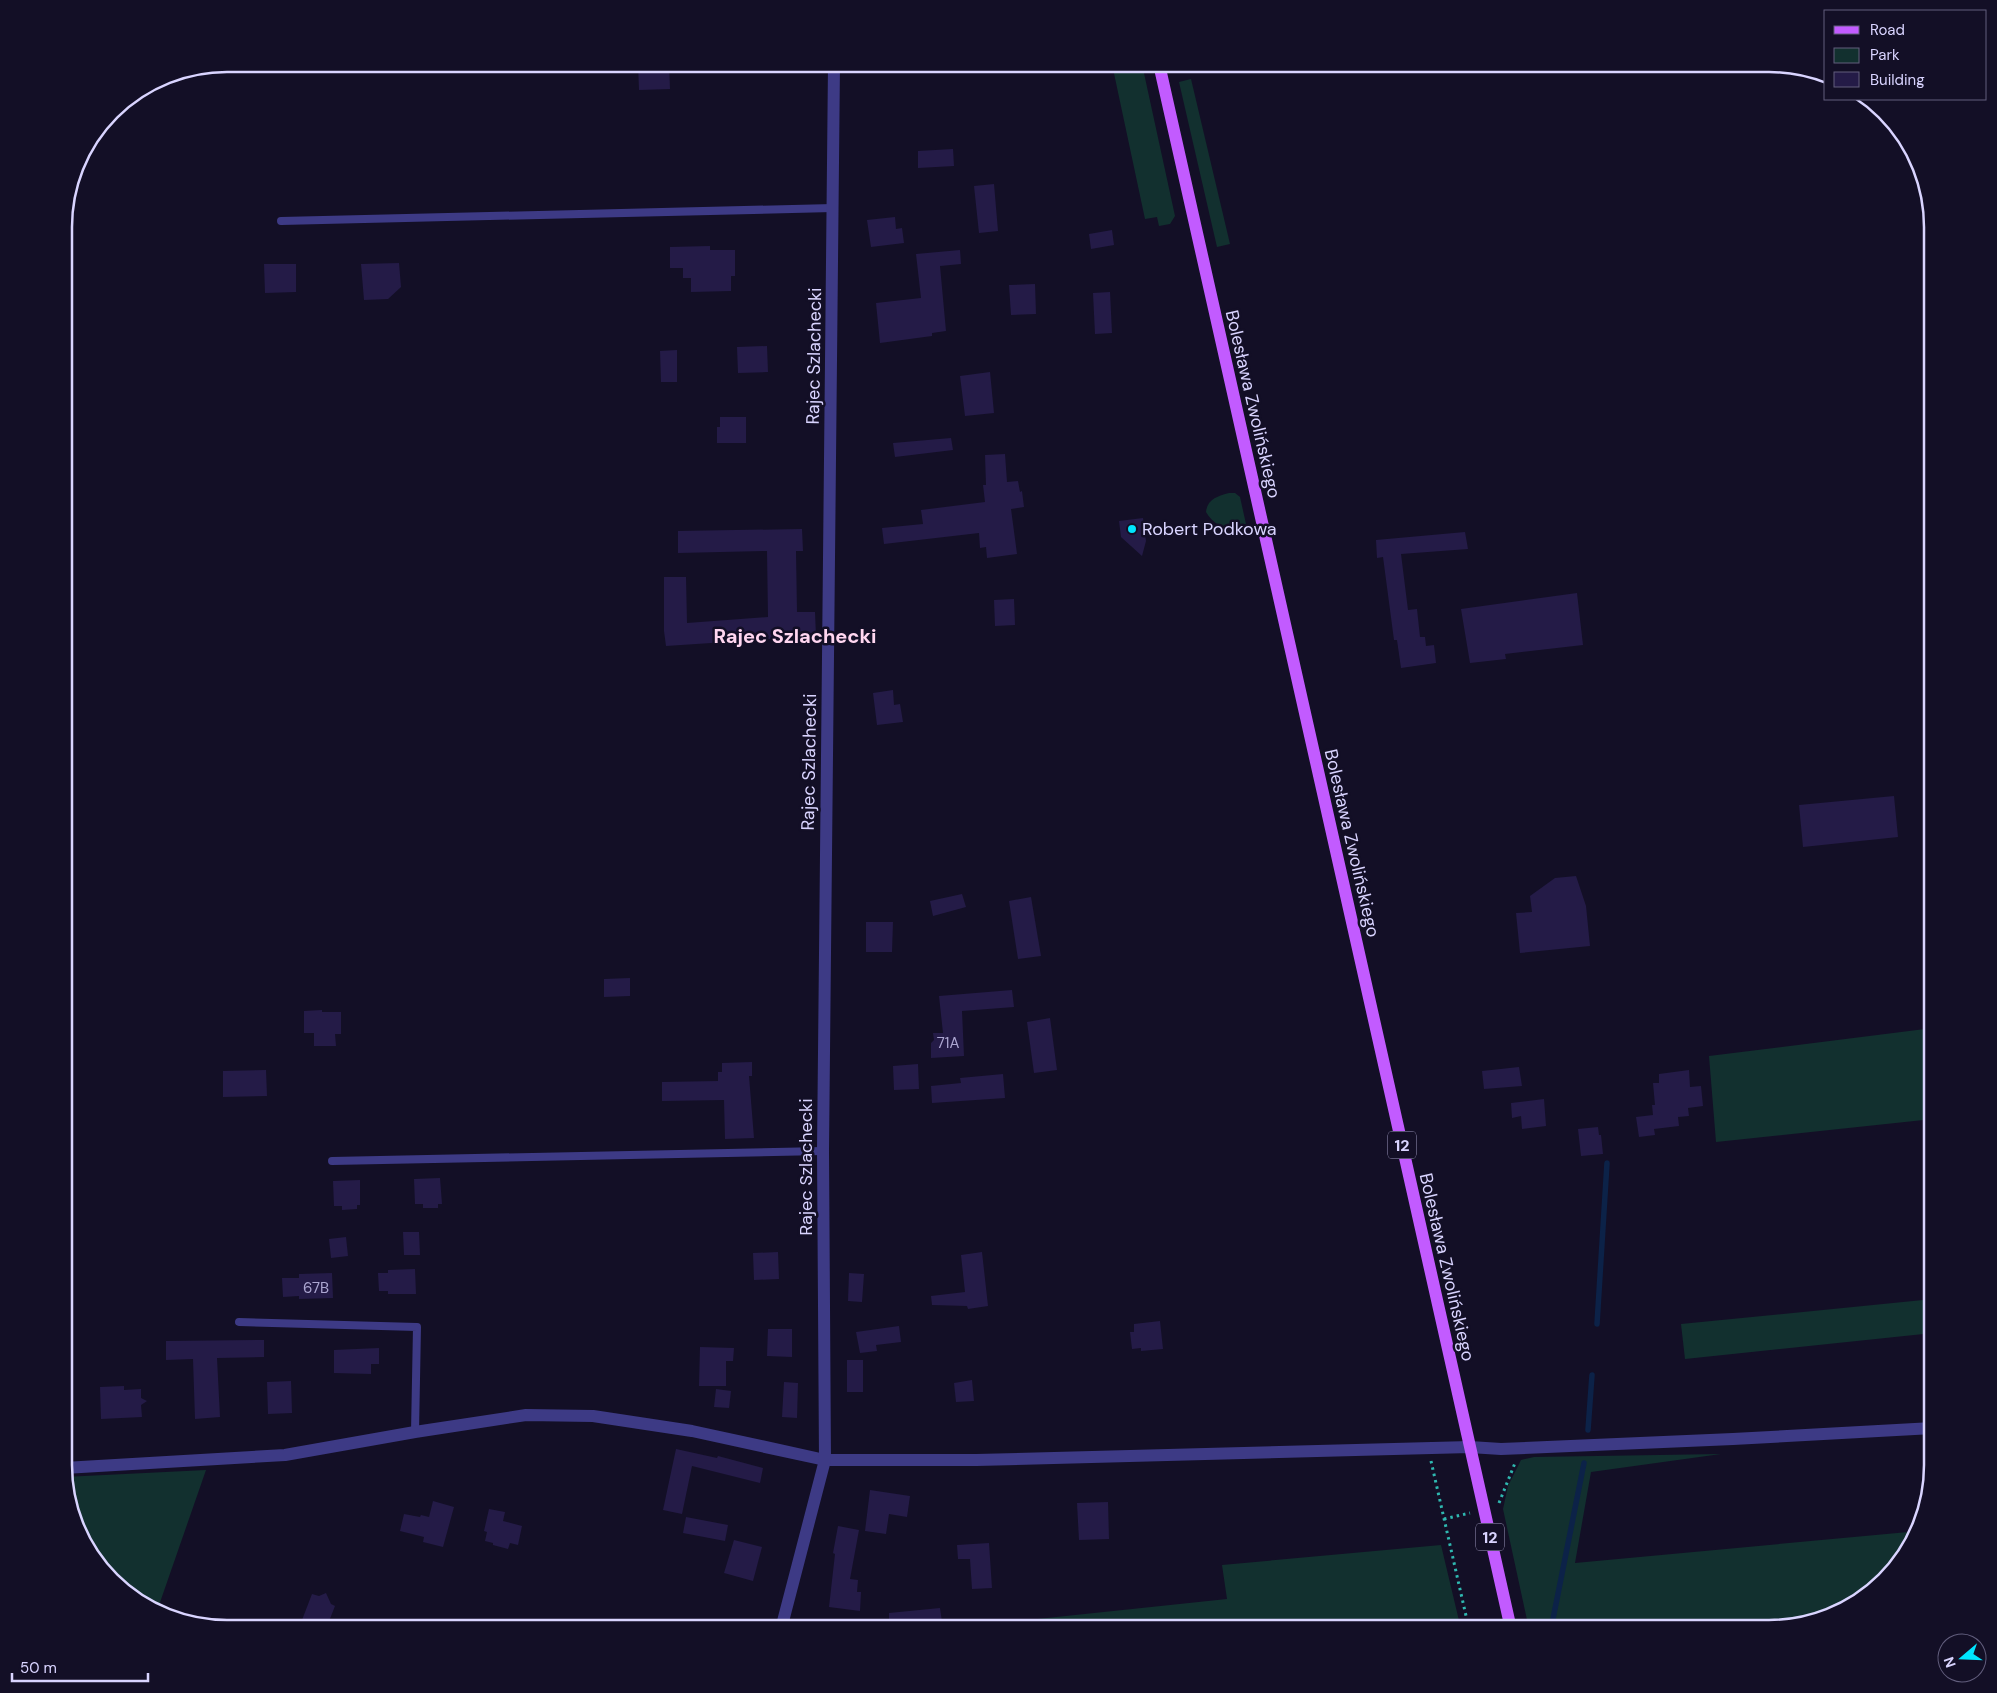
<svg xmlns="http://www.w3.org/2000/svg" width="1997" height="1693" viewBox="0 0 1997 1693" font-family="'DM Sans',sans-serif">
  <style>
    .green { fill: #12302f }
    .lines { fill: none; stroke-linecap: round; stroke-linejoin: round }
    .stream { stroke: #0c2248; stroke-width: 5.5 }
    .building { fill: #241b47 }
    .path { stroke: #2fb8b0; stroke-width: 3; stroke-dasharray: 2.5 4; stroke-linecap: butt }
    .service { stroke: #3d3a85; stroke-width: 8 }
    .minor { stroke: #3d3a85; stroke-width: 12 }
    .primary { stroke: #c25bff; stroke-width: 12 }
    .poi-dot { fill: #00e5ff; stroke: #130f26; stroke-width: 2 }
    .labels { text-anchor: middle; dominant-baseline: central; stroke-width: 5; stroke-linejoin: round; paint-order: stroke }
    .number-label { font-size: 15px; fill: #aca6d1 }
    .shield { fill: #130f26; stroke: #9e99be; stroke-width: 1 }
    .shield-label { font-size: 16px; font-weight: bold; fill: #d9d4ff }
    .street-label { font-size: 18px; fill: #d9d4ff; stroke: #130f26 }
    .poi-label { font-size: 18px; fill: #d9d4ff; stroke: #130f26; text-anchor: start }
    .quarter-label { font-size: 20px; font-weight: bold; fill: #ffd6f0; stroke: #130f26 }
    .rim { fill: none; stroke: #d9d4ff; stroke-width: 2.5 }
  </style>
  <rect width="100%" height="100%" fill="#130f26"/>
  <!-- green -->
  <g class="green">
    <polygon points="1112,64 1142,64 1175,216 1170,224 1159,226 1157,217 1145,219"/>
    <polygon points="1191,79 1230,244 1217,247 1179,82"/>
    <path d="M 1229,493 L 1235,493 L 1240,497 L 1246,524 L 1241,530 C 1227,532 1213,524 1206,512 C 1207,499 1218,496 1229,493 Z"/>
    <polygon points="1933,1028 1933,1119 1716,1142 1709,1056"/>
    <polygon points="1933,1299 1933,1333 1685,1359 1681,1324"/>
    <polygon points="1721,1454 1591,1472 1575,1563 1919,1531 1892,1574 1833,1617 1770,1629 1529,1629 1503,1509 1508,1486 1521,1460 1534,1457"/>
    <polygon points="206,1470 157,1611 156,1611 119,1588 80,1538 64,1477"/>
    <polygon points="1441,1545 1461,1629 944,1629 1227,1599 1222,1565"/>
  </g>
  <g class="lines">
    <!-- stream -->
    <g class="stream">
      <polyline points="1597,1324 1607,1163"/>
      <polyline points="1588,1430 1592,1375"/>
      <polyline points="1551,1629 1584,1463"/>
    </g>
  </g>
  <!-- building -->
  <g class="building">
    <polygon points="638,64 669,64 670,89 639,90"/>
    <polygon points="953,149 954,166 918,168 918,151"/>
    <polygon points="994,184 998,231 979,233 974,186"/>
    <polygon points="895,217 896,229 902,228 904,243 871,247 867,220"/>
    <polygon points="1112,230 1114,245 1091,249 1089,234"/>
    <polygon points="710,246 710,250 735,250 735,276 731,276 731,291 691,292 691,278 683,278 683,268 670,268 670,247"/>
    <polygon points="960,250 961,264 940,266 946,331 932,333 932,336 880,343 876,303 921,298 916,254"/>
    <polygon points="399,263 401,287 388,299 364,300 361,264"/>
    <polygon points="264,264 296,264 296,292 265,293"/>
    <polygon points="1035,284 1036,314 1011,315 1009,285"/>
    <polygon points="1110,292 1112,333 1095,334 1093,293"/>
    <polygon points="767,346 768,372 738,373 737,347"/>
    <polygon points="677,350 677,382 661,382 660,351"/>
    <polygon points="990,372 994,413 965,416 960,376"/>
    <polygon points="720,417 746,417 746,443 717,443 717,427 720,427"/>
    <polygon points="951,438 953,450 895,457 893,443"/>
    <polygon points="1005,454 1007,482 1018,481 1020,492 1022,491 1024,507 1011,509 1017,554 987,558 986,547 980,548 979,533 884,544 882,528 923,524 921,510 985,502 983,485 986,485 985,455"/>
    <polygon points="1143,518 1146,541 1142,556 1121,537 1119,521"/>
    <polygon points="802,529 803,551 796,551 797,612 815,612 816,636 666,646 664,631 664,577 686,577 687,623 768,617 767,551 678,553 678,531"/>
    <polygon points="1465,532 1468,549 1401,554 1408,610 1417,609 1420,637 1425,637 1426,646 1434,645 1436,663 1401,668 1397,640 1394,640 1383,557 1377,558 1376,540"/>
    <polygon points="1577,593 1583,645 1505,654 1506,659 1470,663 1461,609"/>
    <polygon points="1014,599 1015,625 995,626 994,600"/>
    <polygon points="893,690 894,705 900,704 903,722 877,725 873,693"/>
    <polygon points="1894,796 1898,837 1803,847 1799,805"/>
    <polygon points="1576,876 1586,906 1590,946 1520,953 1516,913 1532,912 1530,896 1555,878"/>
    <polygon points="962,894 966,907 933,916 930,901"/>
    <polygon points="1031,897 1041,956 1018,959 1009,901"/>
    <polygon points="866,922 893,922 892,952 866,952"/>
    <polygon points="630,978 630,996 604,997 604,979"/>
    <polygon points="1012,990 1014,1007 962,1011 964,1056 931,1058 931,1043 934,1040 933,1033 943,1033 939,996"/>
    <polygon points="322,1010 322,1012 341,1012 341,1034 335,1034 336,1046 314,1046 314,1033 304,1033 304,1011"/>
    <polygon points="1050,1018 1057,1070 1034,1073 1027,1022"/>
    <polygon points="752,1062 752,1076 749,1076 754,1138 725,1139 724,1100 662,1101 662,1082 718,1081 718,1072 722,1072 722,1063"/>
    <polygon points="918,1064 919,1089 894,1090 893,1066"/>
    <polygon points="1519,1067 1522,1086 1484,1089 1482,1071"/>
    <polygon points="266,1070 267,1096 223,1097 223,1071"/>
    <polygon points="1689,1070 1690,1087 1701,1086 1703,1106 1688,1108 1689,1116 1678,1117 1679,1126 1654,1129 1655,1135 1639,1137 1636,1117 1653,1115 1652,1105 1655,1105 1653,1083 1659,1083 1659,1074"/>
    <polygon points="1003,1074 1005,1098 932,1103 931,1086 961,1083 960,1078"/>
    <polygon points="1544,1099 1546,1126 1522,1129 1521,1116 1512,1118 1511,1103"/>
    <polygon points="1598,1127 1599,1135 1601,1135 1603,1154 1581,1156 1578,1129"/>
    <polygon points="440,1178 442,1204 438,1204 438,1208 423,1208 423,1204 415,1204 414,1179"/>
    <polygon points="360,1180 360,1205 357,1205 357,1209 342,1210 342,1206 334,1206 333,1181"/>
    <polygon points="403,1232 419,1232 420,1255 404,1255"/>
    <polygon points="346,1237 348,1256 331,1258 329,1239"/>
    <polygon points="778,1252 779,1279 754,1280 753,1253"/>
    <polygon points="982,1252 988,1306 968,1309 967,1306 932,1305 931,1296 965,1292 961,1255"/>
    <polygon points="415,1269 416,1294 388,1294 388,1291 379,1291 378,1273 388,1273 388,1270"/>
    <polygon points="332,1273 333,1298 299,1299 299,1296 283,1297 282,1278 299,1278 299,1274"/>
    <polygon points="849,1273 864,1274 862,1302 848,1301"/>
    <polygon points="1160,1321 1163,1349 1141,1351 1141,1348 1132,1349 1130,1332 1134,1332 1134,1324"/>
    <polygon points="899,1326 901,1342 876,1345 877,1351 860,1353 856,1332"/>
    <polygon points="768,1329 792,1329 792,1357 767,1356"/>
    <polygon points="264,1340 264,1357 217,1358 220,1417 195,1419 193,1359 166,1360 166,1341"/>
    <polygon points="700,1347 734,1348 733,1361 726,1361 726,1386 699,1386"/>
    <polygon points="379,1348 379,1364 371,1364 371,1374 334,1373 334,1350"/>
    <rect x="847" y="1360" width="16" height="32"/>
    <polygon points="972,1380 974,1401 956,1402 954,1383"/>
    <polygon points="291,1381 292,1413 268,1414 267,1382"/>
    <polygon points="784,1382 798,1383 797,1418 782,1417"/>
    <polygon points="124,1386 124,1390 141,1389 141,1398 147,1401 141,1405 142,1417 101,1419 100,1387"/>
    <polygon points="716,1389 731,1391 729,1408 714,1407"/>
    <polygon points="676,1449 717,1458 718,1456 763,1468 760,1483 692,1466 682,1514 663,1510"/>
    <polygon points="870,1490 910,1496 907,1517 889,1514 886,1534 865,1531"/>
    <polygon points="433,1501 454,1507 443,1547 423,1542 424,1537 400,1531 404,1514 420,1517 421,1515 429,1517"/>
    <polygon points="1108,1502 1109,1539 1079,1540 1077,1503"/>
    <polygon points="489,1509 505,1512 503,1521 522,1526 518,1545 510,1543 508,1549 493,1545 493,1543 485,1541 487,1532 484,1531"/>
    <polygon points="686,1517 728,1525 725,1541 683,1533"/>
    <polygon points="838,1526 859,1530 850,1579 858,1580 857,1592 861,1592 860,1611 829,1607 835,1554 833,1553"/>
    <polygon points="734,1540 762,1547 753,1581 724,1573"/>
    <polygon points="989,1543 992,1588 972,1589 970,1559 958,1559 957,1545"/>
    <polygon points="326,1593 331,1604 335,1606 326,1629 301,1629 304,1620 302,1620 312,1594 319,1596"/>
    <polygon points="940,1608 943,1629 889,1629 889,1613"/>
  </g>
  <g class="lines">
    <!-- path -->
    <g class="path">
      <polyline points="1431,1461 1469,1629"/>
      <polyline points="1499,1503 1515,1463"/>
      <polyline points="1444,1519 1470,1513"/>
    </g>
    <!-- service -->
    <g class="service">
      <polyline points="281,221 833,208"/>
      <polyline points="332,1161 823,1151"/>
      <polyline points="239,1322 417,1327 415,1432"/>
    </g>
    <!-- minor -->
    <g class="minor">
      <polyline points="64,480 66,450 64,429"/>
      <polyline points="64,1468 285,1455 415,1432 526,1415 593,1416 692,1431 825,1460 976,1460 1470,1447 1501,1449 1733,1439 1933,1428"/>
      <polyline points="781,1629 825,1460 823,1151 834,64"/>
    </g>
    <!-- primary -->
    <polyline class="primary" points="1159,64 1511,1629"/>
  </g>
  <!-- markers -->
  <circle class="poi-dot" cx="1132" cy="529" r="5"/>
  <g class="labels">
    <!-- number labels -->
    <g class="number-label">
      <text x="948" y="1043">71A</text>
      <text x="316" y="1288">67B</text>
    </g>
    <!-- shield labels -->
    <g class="shield">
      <rect x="1388" y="1131.5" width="28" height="27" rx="4"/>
      <rect x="1476" y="1523.5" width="28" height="27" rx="4"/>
    </g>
    <g class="shield-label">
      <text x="1402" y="1145">12</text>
      <text x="1490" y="1537">12</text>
    </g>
    <!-- street labels -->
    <g class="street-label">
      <text transform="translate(814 356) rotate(-89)">Rajec Szlachecki</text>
      <text transform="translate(1253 404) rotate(77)">Bolesława Zwolińskiego</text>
      <text transform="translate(809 762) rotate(-89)">Rajec Szlachecki</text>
      <text transform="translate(1352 843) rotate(77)">Bolesława Zwolińskiego</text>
      <text transform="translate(806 1167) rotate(-90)">Rajec Szlachecki</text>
      <text transform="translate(1447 1267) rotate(77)">Bolesława Zwolińskiego</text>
    </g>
    <!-- poi labels -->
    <g class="poi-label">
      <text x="1142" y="529">Robert Podkowa</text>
    </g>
    <!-- quarter labels -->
    <g class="quarter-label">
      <text x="795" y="636">Rajec Szlachecki</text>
    </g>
  </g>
  <!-- crop -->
  <path d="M0 0H1997V1693H0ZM227 72H1769A155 155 0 0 1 1924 227V1465A155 155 0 0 1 1769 1620H227A155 155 0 0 1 72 1465V227A155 155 0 0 1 227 72Z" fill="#130f26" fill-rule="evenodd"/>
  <path class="rim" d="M227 72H1769A155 155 0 0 1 1924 227V1465A155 155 0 0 1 1769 1620H227A155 155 0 0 1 72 1465V227A155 155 0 0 1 227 72Z"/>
  <!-- legend -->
  <rect x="1824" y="10" width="162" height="90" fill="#130f26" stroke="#625e7d"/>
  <rect x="1834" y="26" width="25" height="8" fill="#c25bff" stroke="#625e7d"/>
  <text x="1870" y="35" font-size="15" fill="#d9d4ff">Road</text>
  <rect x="1834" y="48" width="25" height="15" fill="#12302f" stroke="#625e7d"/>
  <text x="1870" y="60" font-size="15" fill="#d9d4ff">Park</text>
  <rect x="1834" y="72" width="25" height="15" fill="#241b47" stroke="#625e7d"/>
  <text x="1870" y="85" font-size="15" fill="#d9d4ff">Building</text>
  <!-- north arrow -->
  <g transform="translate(1962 1658) rotate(251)"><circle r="24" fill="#130f26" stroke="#625e7d"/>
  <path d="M0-4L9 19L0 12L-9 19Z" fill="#00e5ff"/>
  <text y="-8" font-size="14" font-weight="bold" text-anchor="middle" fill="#d9d4ff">N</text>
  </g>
  <!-- scale -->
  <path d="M12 1673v8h136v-8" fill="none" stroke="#d9d4ff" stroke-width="2.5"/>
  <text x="20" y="1673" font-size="15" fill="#d9d4ff" stroke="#130f26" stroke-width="4" paint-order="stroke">50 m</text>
</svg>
